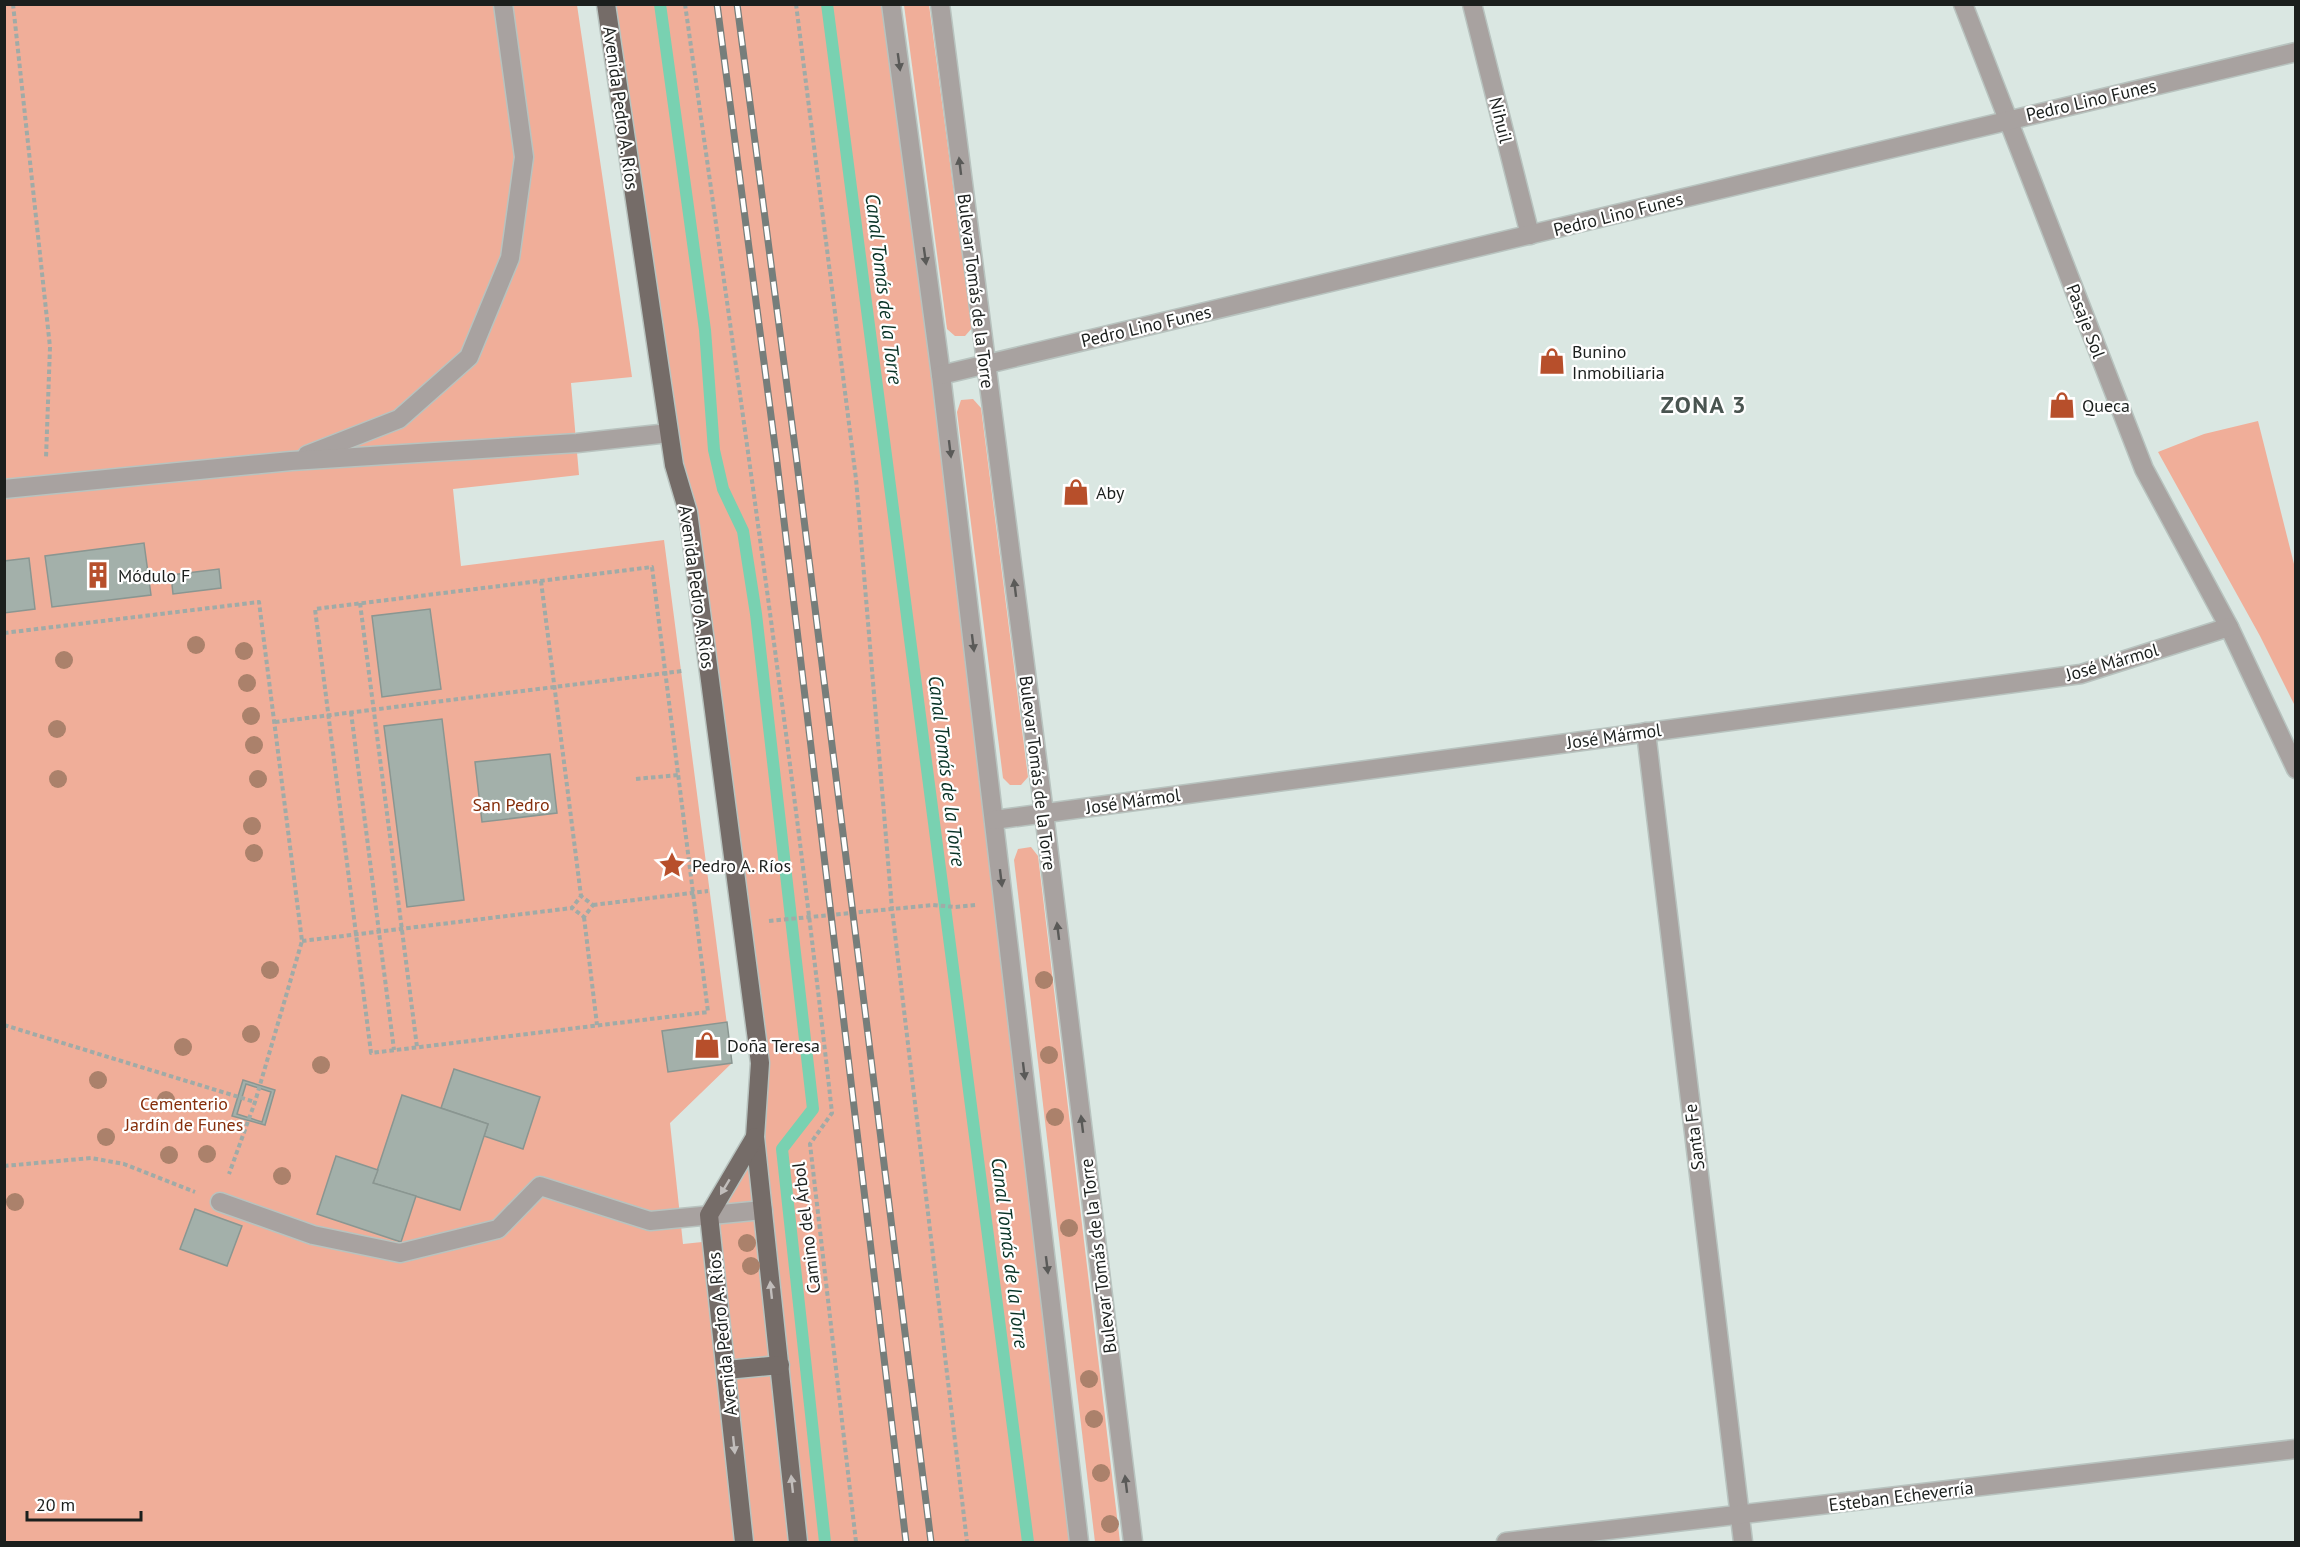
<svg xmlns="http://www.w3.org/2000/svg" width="2300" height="1547" viewBox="0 0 2300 1547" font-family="'PT Sans',sans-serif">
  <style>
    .green { fill: #f0ae99 }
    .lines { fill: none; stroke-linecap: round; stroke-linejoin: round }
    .stream { stroke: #79d1b1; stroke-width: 12 }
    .building { fill: #a3b0aa; stroke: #8a9691; stroke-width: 1.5; fill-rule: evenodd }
    .minor-casing { stroke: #b8c3bf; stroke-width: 21 }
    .major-casing { stroke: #b8c3bf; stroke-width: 21 }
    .path { stroke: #a0aba7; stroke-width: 4; stroke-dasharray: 4.5 3; stroke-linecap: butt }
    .minor { stroke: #a8a2a0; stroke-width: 18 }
    .major { stroke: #756c68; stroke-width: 18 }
    .rail-casing { stroke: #767e7b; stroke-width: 7 }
    .rail { stroke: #fff; stroke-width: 4.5; stroke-dasharray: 14; stroke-linecap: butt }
    .tree { fill: #ab816b }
    .oneway { fill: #5a5a58 }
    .oneway2 { fill: #c1bdbb }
    .labels { text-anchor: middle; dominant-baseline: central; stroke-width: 4.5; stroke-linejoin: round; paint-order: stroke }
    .street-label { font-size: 18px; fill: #1b1f1d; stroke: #fff }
    .poi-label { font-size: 18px; fill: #1b1f1d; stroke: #fff; text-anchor: start }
    .park-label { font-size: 18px; fill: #852d0a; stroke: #fff }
    .water-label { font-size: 20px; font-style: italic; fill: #093326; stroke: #fff }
    .district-label { font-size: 24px; font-weight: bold; letter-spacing: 1.5px; fill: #495450; stroke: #fff }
  </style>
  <rect width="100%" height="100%" fill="#dae7e2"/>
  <!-- green -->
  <g class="green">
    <polygon points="5,5 577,5 632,377 571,383 579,475 453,489 461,566 664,540 732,1063 670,1123 683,1244 712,1241 709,1215 755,1137 760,1063 606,5 891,5 1079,1542 5,1542"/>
    <polygon points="904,5 929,5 972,328 965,336 955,336 947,329"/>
    <polygon points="973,399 981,408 1028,777 1021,785 1010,785 1003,778 957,412 961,400"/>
    <polygon points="2258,421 2295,568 2295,706 2260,636 2158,452 2204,434"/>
    <polygon points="1031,847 1038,856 1120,1542 1095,1542 1014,860 1018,849"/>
  </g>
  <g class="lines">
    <!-- stream -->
    <g class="stream">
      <polyline points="660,4 705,330 714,450 723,489 743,531 756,614 813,1109 782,1149 825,1542"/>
      <polyline points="827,4 1028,1542"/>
    </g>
  </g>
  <!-- building -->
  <g class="building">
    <polygon points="144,543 151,595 52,607 45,556"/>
    <polygon points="29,558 35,609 4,613 4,561"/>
    <polygon points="219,569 221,588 173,594 171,575"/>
    <polygon points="430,609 441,689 382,697 372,616"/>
    <polygon points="442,719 464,900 407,907 384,726"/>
    <polygon points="550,754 557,813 482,822 475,762"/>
    <polygon points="727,1022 732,1063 668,1072 662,1031"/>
    <polygon points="454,1069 540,1097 523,1149 484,1136 488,1124 441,1108"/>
    <path d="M 243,1080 L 275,1090 L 265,1125 L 232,1116 ZM 246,1084 L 271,1092 L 262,1122 L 237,1114 Z"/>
    <polygon points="402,1095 488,1124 460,1210 373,1183"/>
    <polygon points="336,1156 378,1170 373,1183 416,1196 401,1242 317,1214"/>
    <polygon points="195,1209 242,1226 227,1266 180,1249"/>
  </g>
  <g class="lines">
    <defs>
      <g id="minor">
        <polyline points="891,4 941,375 1079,1542"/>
        <polyline points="940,4 1044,813 1133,1542"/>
        <polyline points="1472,4 1530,235"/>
        <polyline points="1963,4 2144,469 2229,627 2296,769"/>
        <polyline points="941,375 2296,52"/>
        <polyline points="307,455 399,419 469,357 510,258 524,157 503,4"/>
        <polyline points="4,489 291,461 577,443 669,433"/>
        <polyline points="1646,732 1743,1542"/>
        <polyline points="994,820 2081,674 2229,627"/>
        <polyline points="220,1202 313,1235 400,1253 498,1229 540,1186 650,1221 763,1210"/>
        <polyline points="1506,1542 2296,1449"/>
      </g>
      <g id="major">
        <polyline points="606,4 674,465 688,512 760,1063 755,1137 798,1542"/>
        <polyline points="726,1370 780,1365"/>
        <polyline points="744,1542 709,1215 755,1137"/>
      </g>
    </defs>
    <!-- minor casing -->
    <use href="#minor" class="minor-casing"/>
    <!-- major casing -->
    <use href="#major" class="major-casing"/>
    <!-- path -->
    <g class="path">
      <polyline points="13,4 50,347 46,458"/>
      <path d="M 685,4 C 737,374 791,743 832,1113 L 810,1144 L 856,1542"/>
      <polyline points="796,4 856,479 892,909 967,1542"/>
      <polygon points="652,567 708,1012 371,1053 315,609"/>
      <polyline points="541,581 581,896"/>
      <polyline points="360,603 417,1047"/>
      <polyline points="4,633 259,602 302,941 255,1102 229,1174"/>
      <polyline points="351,712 394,1050"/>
      <polyline points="275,722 682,671"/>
      <polyline points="636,779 678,775"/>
      <polyline points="593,905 708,891"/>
      <polyline points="584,917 597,1025"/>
      <polyline points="769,921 933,905 955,907 976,905"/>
      <polyline points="302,941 572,908 581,896 593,905 584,917 572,908"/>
      <polyline points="4,1025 255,1102"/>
      <polyline points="4,1166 91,1158 124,1164 195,1192"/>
    </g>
    <!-- minor -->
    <use href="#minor" class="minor"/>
    <!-- major -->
    <use href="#major" class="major"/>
    <defs>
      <g id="rail">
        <polyline points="717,4 776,454 906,1542"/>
        <polyline points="737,4 796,455 931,1542"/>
      </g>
    </defs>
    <!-- rail casing -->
    <use href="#rail" class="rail-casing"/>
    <!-- rail -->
    <use href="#rail" class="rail"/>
  </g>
  <!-- trees -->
  <g class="tree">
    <circle cx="196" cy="645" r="9"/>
    <circle cx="244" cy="651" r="9"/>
    <circle cx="64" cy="660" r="9"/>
    <circle cx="247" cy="683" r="9"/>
    <circle cx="251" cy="716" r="9"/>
    <circle cx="57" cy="729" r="9"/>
    <circle cx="254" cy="745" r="9"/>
    <circle cx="58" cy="779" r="9"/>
    <circle cx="258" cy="779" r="9"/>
    <circle cx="252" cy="826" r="9"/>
    <circle cx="254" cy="853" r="9"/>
    <circle cx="270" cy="970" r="9"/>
    <circle cx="1044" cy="980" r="9"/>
    <circle cx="251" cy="1034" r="9"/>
    <circle cx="183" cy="1047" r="9"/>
    <circle cx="1049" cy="1055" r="9"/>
    <circle cx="321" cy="1065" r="9"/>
    <circle cx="98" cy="1080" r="9"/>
    <circle cx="166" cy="1100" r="9"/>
    <circle cx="1055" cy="1117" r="9"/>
    <circle cx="106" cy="1137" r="9"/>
    <circle cx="207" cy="1154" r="9"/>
    <circle cx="169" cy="1155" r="9"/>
    <circle cx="282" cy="1176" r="9"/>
    <circle cx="15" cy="1202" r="9"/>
    <circle cx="1069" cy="1228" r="9"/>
    <circle cx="747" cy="1243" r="9"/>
    <circle cx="751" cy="1266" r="9"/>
    <circle cx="1089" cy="1379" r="9"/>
    <circle cx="1094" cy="1419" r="9"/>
    <circle cx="1101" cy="1473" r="9"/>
    <circle cx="1110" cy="1524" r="9"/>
  </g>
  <!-- one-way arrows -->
  <defs><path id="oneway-solid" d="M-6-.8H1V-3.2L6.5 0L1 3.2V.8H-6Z" transform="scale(1.5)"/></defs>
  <g class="oneway">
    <use href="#oneway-solid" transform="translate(899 62) rotate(82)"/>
    <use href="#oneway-solid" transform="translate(960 166) rotate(-97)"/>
    <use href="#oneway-solid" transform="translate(925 256) rotate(82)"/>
    <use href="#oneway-solid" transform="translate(950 449) rotate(83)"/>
    <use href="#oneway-solid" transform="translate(1015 588) rotate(-97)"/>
    <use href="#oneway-solid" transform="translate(973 643) rotate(83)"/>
    <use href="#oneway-solid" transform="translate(1001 878) rotate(83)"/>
    <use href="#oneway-solid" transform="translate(1058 931) rotate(-97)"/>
    <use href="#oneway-solid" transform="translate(1024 1071) rotate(83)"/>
    <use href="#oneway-solid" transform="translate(1082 1124) rotate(-97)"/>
    <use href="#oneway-solid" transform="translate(1047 1265) rotate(83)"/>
    <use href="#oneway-solid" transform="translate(1126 1484) rotate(-97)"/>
  </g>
  <g class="oneway2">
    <use href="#oneway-solid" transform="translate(725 1187) rotate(121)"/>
    <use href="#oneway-solid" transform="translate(771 1290) rotate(-96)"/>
    <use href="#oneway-solid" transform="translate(734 1445) rotate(84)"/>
    <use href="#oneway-solid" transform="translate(792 1484) rotate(-96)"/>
  </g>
  <!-- icons -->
  <defs>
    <symbol id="shop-bare" viewBox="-9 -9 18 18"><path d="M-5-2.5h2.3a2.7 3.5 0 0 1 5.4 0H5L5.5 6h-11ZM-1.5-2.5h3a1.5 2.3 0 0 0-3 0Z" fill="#b74f2b" stroke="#fff" stroke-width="2.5" paint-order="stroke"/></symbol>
    <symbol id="building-bare" viewBox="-9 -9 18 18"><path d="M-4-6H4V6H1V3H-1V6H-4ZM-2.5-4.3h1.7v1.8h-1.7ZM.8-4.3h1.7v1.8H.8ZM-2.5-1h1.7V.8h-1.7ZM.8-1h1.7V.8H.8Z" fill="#b74f2b" stroke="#fff" stroke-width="2.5" paint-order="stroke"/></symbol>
    <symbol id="sight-bare" viewBox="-9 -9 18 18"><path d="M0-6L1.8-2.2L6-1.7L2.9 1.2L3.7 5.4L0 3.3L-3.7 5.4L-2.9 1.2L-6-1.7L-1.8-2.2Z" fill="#b74f2b" stroke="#fff" stroke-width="2.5" paint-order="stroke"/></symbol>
  </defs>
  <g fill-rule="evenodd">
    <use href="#shop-bare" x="1533" y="342" width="38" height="38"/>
    <use href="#shop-bare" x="2043" y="386" width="38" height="38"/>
    <use href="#shop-bare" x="1057" y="473" width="38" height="38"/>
    <use href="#building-bare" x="79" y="556" width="38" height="38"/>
    <use href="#sight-bare" x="653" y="846" width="38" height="38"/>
    <use href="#shop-bare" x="688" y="1026" width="38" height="38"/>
  </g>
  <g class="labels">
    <!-- street labels -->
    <g class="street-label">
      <text transform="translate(2091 100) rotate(-13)">Pedro Lino Funes</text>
      <text transform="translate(621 108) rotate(82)">Avenida Pedro A. Ríos</text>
      <text transform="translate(1501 120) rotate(76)">Nihuil</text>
      <text transform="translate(1618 214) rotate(-14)">Pedro Lino Funes</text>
      <text transform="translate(976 291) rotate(83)">Bulevar Tomás de la Torre</text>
      <text transform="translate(2086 321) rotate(69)">Pasaje Sol</text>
      <text transform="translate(1146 326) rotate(-13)">Pedro Lino Funes</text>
      <text transform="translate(697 587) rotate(82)">Avenida Pedro A. Ríos</text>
      <text transform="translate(2112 662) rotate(-16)">José Mármol</text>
      <text transform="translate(1614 736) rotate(-8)">José Mármol</text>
      <text transform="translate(1038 773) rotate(83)">Bulevar Tomás de la Torre</text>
      <text transform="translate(1133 801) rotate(-8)">José Mármol</text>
      <text transform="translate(1694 1137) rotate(-97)">Santa Fe</text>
      <text transform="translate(806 1228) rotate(-97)">Camino del Árbol</text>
      <text transform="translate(1098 1256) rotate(-97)">Bulevar Tomás de la Torre</text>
      <text transform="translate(722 1334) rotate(-96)">Avenida Pedro A. Ríos</text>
      <text transform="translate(1901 1496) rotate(-7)">Esteban Echeverría</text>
    </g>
    <!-- poi labels -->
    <g class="poi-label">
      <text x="1572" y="351">Bunino<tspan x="1572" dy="21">Inmobiliaria</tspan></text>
      <text x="2082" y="405">Queca</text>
      <text x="1096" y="492">Aby</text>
      <text x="118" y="575">Módulo F</text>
      <text x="692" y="865">Pedro A. Ríos</text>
      <text x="727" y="1045">Doña Teresa</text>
    </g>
    <!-- park labels -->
    <g class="park-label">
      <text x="511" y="804">San Pedro</text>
      <text x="184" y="1103">Cementerio<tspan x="184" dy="21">Jardín de Funes</tspan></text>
    </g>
    <!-- water labels -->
    <g class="water-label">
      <text transform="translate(884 289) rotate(83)">Canal Tomás de la Torre</text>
      <text transform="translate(947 771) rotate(83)">Canal Tomás de la Torre</text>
      <text transform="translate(1010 1253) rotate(83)">Canal Tomás de la Torre</text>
    </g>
    <!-- district labels -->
    <g class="district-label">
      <text x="1704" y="404">ZONA 3</text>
    </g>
  </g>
  <!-- border -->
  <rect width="2300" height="1547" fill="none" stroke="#1b1f1d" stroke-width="12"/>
  <!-- scale -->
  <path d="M27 1511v9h114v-9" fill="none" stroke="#1b1f1d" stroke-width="3"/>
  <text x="36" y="1511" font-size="18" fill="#1b1f1d" stroke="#ffffff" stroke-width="4.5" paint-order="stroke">20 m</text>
</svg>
